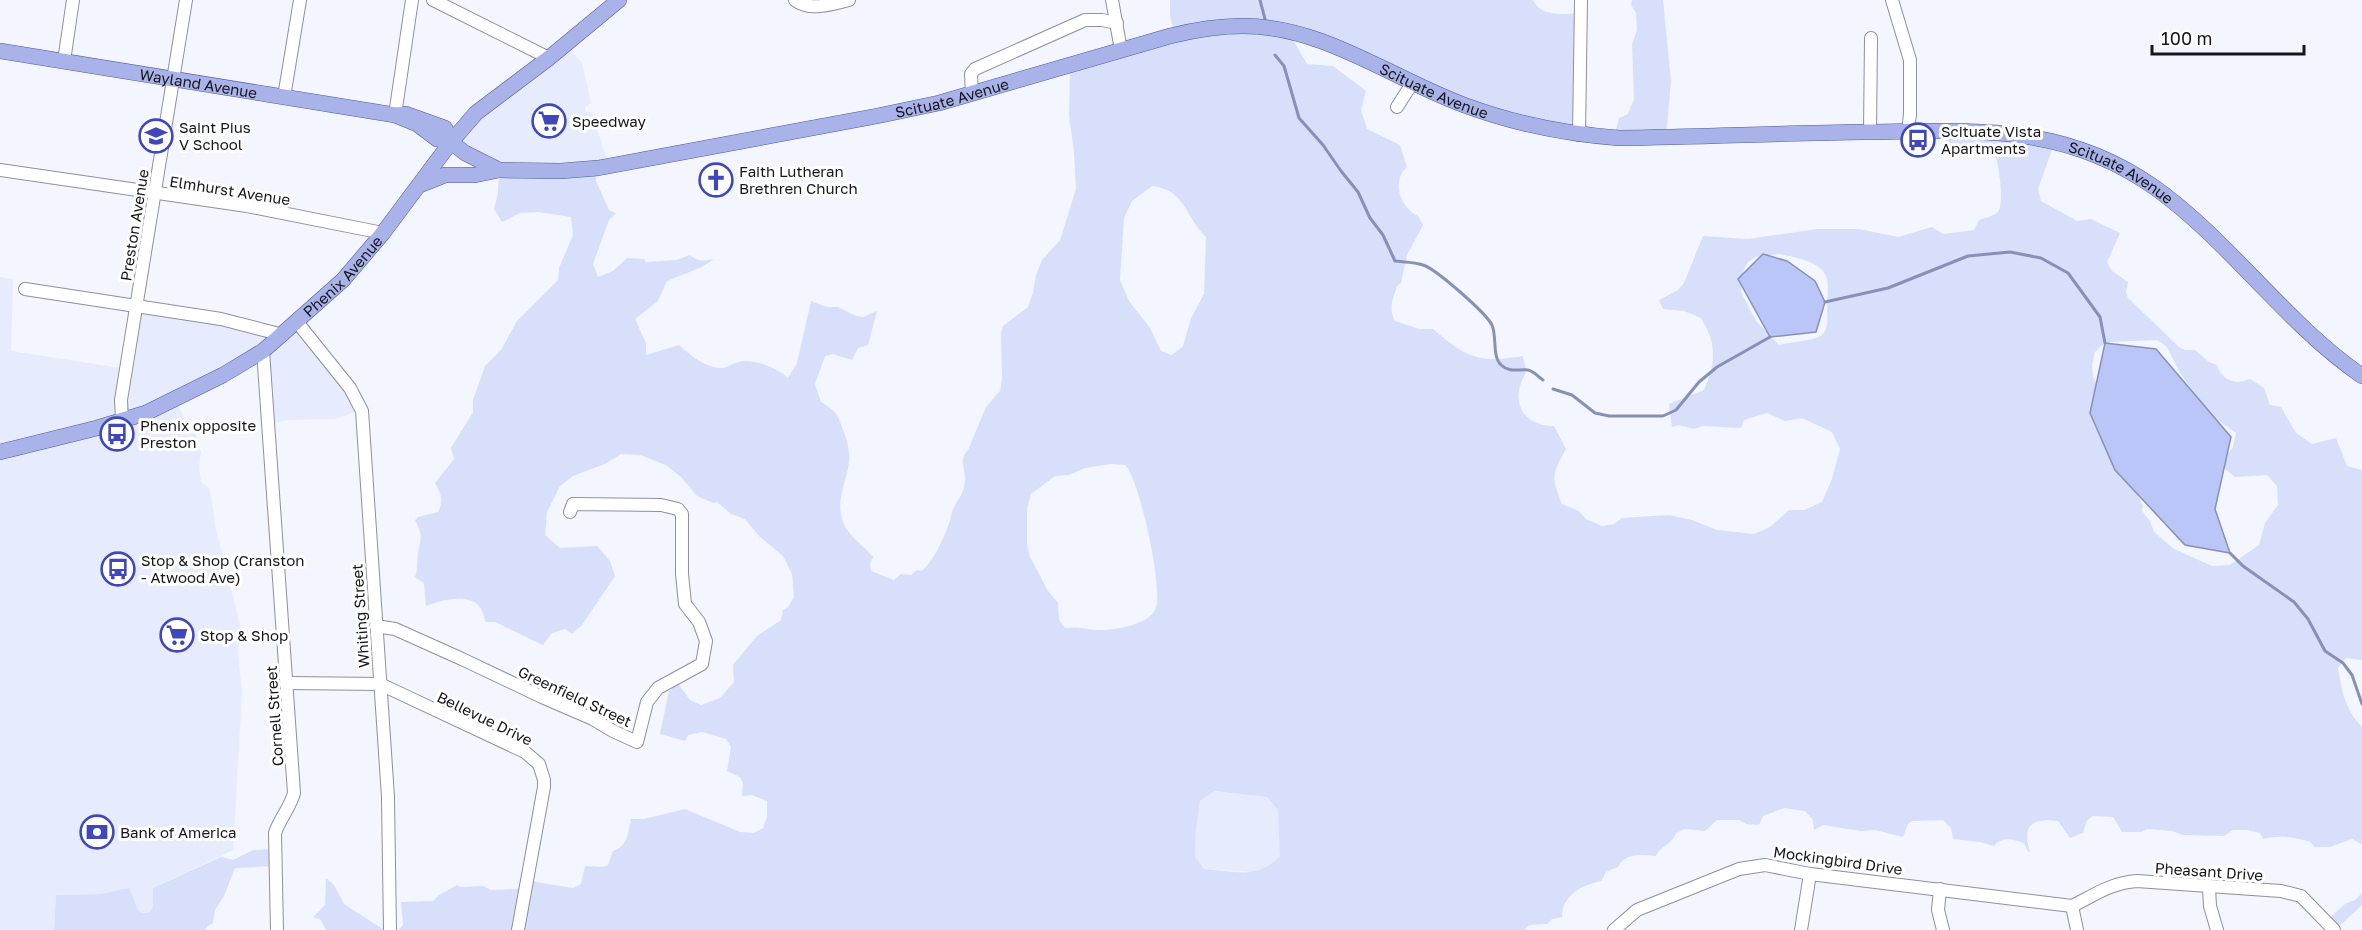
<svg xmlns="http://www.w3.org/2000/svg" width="2362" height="930" viewBox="0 0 2362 930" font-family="'Golos Text',sans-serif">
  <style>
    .built { fill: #e6ebfe }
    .green { fill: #d8dffb; fill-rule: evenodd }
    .water { fill: #b9c6f7; stroke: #8891b5; stroke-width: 1.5 }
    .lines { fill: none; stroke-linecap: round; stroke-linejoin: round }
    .stream { stroke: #8891b5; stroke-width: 3 }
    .minor-casing { stroke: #8e909b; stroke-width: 14 }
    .major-casing { stroke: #505b97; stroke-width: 16 }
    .minor { stroke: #fff; stroke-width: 12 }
    .major { stroke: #a9b3e9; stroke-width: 15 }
    .labels { text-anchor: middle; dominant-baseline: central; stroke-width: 6; stroke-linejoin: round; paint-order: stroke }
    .street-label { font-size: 15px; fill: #15161a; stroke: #fff }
    .poi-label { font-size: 15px; fill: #15161a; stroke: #fff; text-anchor: start }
  </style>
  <rect width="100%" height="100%" fill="#f3f6ff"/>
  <!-- built -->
  <g class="built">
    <polygon points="565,44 582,63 591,103 585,107 585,111 592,113 608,163 499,169 450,142"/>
    <polygon points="0,277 13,279 11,351 127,369 137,304 282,329 292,323 360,410 336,419 289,420 270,424 260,354 176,400 185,421 185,424 181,426 183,431 196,434 198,448 201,451 199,467 201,482 210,489 216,530 241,629 238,652 242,693 233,850 153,888 153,907 150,912 142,913 138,910 128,889 101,894 56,895 54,930 0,930"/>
    <polygon points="1215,791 1267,797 1278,810 1281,856 1269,868 1258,872 1204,869 1195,857 1196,830 1200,801"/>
  </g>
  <!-- green -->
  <g class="green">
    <path d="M 1170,0 L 1533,0 C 1542,18 1563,13 1581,14 L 1579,135 L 1517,124 L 1290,35 L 1307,64 L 1333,66 L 1366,91 L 1361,110 L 1367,129 L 1400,145 L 1407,167 C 1391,181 1400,208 1418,216 L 1423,225 L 1407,255 L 1401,283 L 1397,286 C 1393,299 1388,308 1395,321 L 1419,329 L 1433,329 C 1466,357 1478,364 1523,356 C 1524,361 1525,366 1526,370 C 1526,375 1522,379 1521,383 C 1512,408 1529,427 1554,426 L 1566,449 C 1552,474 1551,477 1562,504 L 1579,511 L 1586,519 L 1602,526 L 1614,524 L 1622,518 L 1669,515 L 1692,520 L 1717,530 L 1754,534 L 1770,527 L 1789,510 L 1804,510 L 1822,502 L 1832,479 L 1840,449 L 1832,432 L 1802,418 L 1785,421 L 1767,413 L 1744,420 L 1741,428 L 1703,426 L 1693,429 L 1679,425 L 1672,427 L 1669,404 L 1704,390 C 1716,363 1717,344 1701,318 L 1684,311 L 1663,309 L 1659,300 L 1678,290 L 1684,283 L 1703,236 L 1748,239 L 1817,229 L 1859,229 L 1898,237 L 1932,227 L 1943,234 L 1974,230 L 1979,220 C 1984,218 1993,216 1997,213 C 2005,205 1999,168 1996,158 L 1988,154 L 1962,157 L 1946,153 L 1946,133 L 2054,144 L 2038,189 L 2041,201 L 2077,221 L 2091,219 L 2120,233 L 2107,262 L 2112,271 L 2128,282 L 2126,292 L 2128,298 L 2179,347 L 2185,350 L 2195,350 L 2209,362 L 2217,365 C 2222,381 2235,385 2250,379 L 2264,388 L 2270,405 L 2281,407 L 2296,433 L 2312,444 L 2336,438 L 2347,466 L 2362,470 L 2362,660 L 2346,658 L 2338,668 C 2342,692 2345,709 2362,727 L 2362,844 L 2352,839 L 2330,847 L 2314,847 L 2311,842 C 2295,837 2279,835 2263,839 L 2260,833 L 2248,830 L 2233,830 L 2224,836 L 2183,835 L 2172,831 L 2147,829 L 2141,832 L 2122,832 L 2113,817 L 2093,816 L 2087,820 L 2083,833 L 2070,838 L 2058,821 C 2034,818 2021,824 2030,851 L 2028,852 L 2024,843 C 2014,840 2002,836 1994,846 L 1980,842 L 1953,839 L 1951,828 L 1943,820 L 1912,821 L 1908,824 L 1903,837 L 1875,830 L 1861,831 L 1823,825 L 1814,830 L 1813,820 L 1805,811 L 1784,808 L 1763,816 L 1759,825 L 1746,824 L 1739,820 L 1717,820 L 1705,831 L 1685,829 L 1676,833 C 1671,846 1661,845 1656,856 C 1641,855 1626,852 1618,867 L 1606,872 L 1601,881 C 1582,885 1562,895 1562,917 L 1552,919 L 1547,924 L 1529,925 L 1525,930 L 398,930 L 403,925 L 401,902 L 433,901 L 439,895 L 457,885 L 461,887 L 483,886 L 491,890 L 517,889 L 529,877 L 536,882 L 573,888 L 581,884 L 585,866 L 602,867 L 608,865 L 613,851 C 628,846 628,833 631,819 L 644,819 L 685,809 L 740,832 L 754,833 L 763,828 L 767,817 L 767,801 L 752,795 L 742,796 L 743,783 L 740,777 L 727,771 L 731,747 L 726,739 L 702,732 L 688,735 L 685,741 L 660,734 L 669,690 L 671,691 L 674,678 L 690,700 L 701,705 L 720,698 L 734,682 L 733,665 L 757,636 L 781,620 L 783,610 L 788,607 L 794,597 L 792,574 L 783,556 L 759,536 L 745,519 L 731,514 L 717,502 L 713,503 L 697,496 L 681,477 L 666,465 L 640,455 L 621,454 L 605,464 L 573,476 L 560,486 L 547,512 L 545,535 L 560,548 L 597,546 L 610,561 L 615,576 L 582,625 L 572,634 L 565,629 L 552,633 L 543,645 L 495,622 L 486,622 C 484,617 482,608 477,604 C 465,594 440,600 426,606 L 424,583 L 415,577 C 419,567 416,557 419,548 C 422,536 421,531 415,520 L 418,517 L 438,512 C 444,500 441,494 435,483 L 454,459 L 451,448 L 473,412 L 473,400 L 485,366 L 501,350 L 517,321 L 558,280 L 559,268 L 573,235 L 571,217 L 539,212 L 520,213 L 502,222 L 494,209 L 498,193 L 499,169 L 595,166 L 596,181 L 609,210 L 616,213 L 609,220 L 593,264 L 598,277 L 613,271 L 627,258 L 644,259 L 646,262 L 677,260 L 690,255 C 697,262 706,261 714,259 L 702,267 L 667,281 L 658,301 L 635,319 L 646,343 L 646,355 L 679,345 C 691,356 704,367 721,368 C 727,368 733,363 739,362 C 753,358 778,368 788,378 L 797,363 L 811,301 L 826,307 L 838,307 L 856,316 L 863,317 L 877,311 L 868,345 L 858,348 L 852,360 L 833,354 L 825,356 L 815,384 L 821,402 C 837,412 837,413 843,430 C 847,440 850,450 849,462 C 847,482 835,499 843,522 C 849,537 863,545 873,557 L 870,564 L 871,571 L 894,580 L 901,574 L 911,575 L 917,570 L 922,571 C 935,559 944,537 950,521 C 951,516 952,511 954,507 C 959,498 964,493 965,481 C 966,470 958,459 968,450 L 986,407 L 1000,391 L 1002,379 L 1001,333 L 1003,326 L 1028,307 L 1033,293 L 1036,275 L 1042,260 L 1060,240 L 1076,189 L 1074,152 L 1069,115 L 1070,67 L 1174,33 L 1170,15 ZM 1152,186 C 1186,190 1185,217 1206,237 L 1204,294 L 1191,318 L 1183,346 L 1172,355 L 1161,351 L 1150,328 L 1129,301 L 1120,280 L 1124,218 L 1132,201 ZM 1780,254 C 1795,258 1823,261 1827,279 C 1829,287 1827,299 1827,307 C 1827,316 1829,326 1823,334 C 1817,341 1789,342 1779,345 L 1756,321 L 1741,292 L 1744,269 L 1748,262 L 1756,257 ZM 2158,340 L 2167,347 L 2179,371 L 2207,412 L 2236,433 L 2233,447 L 2220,465 L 2235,477 L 2267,475 L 2277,486 L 2278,505 L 2265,523 L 2259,545 L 2230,565 L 2212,566 L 2174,549 L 2154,532 L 2150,521 L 2142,511 L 2143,506 L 2133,485 L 2102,392 L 2093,377 L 2092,365 L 2095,352 L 2101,346 L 2110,342 ZM 1111,464 L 1126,465 C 1141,487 1160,577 1157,604 C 1156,608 1153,614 1150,616 C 1140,625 1115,630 1102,630 C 1088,630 1079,626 1065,628 L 1059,620 L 1058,603 L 1048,591 L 1030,557 L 1027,544 L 1027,508 L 1031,494 L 1055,476 L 1069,475 L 1085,468 ZM 1215,791 L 1267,797 L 1278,810 L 1280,856 C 1258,880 1235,871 1204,869 L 1195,857 L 1196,830 L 1200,801 Z"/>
    <polygon points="1632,0 1663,0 1671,81 1666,138 1614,137 1619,118 1628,114 1634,99 1632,44 1637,30 1636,13 1631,5"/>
    <polygon points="275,849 275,866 235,868 224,896 215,910 213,923 208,926 205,930 54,930 56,895 101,894 129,888 138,910 142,913 150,912 153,906 153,888 221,857 233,860 253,850"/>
    <polygon points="326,878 334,885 344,904 384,930 326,930 321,920 313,917 325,905"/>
    <polygon points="2362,893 2362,905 2335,930 2327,920 2345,904 2355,900"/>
  </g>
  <!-- water -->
  <g class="water">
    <polygon points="1763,254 1787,261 1815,281 1825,302 1816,332 1770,337 1738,279"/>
    <polygon points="2105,343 2156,349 2231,437 2215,509 2230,553 2185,545 2115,470 2090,413"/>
  </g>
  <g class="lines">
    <!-- stream -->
    <g class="stream">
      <polyline points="1260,0 1265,19"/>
      <path d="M 1275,55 L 1284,66 L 1299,118 L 1323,145 L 1341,171 L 1358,192 L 1370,218 L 1383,235 L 1395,261 C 1404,262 1415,262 1423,265 C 1436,269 1486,313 1492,325 C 1497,337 1492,356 1501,365 C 1510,373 1518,369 1528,370 C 1534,371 1538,377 1543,380"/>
      <polyline points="1825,302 1888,288 1968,256 2010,252 2041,258 2068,273 2100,317 2105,343"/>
      <polyline points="1553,389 1572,395 1595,413 1609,416 1663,416 1676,410 1699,382 1717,367 1770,337"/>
      <polyline points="2230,553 2243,566 2294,602 2308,619 2325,651 2343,663 2352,675 2362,704"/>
    </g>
    <defs>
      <g id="minor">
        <polyline points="433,0 549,58"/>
        <path d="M 795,0 C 810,12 832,4 849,0"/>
        <polyline points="1112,0 1121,50"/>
        <polyline points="1892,0 1910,60 1910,114 1908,132"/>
        <polyline points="64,61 73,0"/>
        <polyline points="972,94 971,74 975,69 1085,20 1102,20 1117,23"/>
        <polyline points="284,97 300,0"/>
        <polyline points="1397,107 1413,82"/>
        <polyline points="395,115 412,0"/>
        <polyline points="1870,132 1871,38"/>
        <polyline points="1579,135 1581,0"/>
        <polyline points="0,170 247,206 383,233"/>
        <polyline points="25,289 221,319 283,335"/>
        <polyline points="297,322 350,388 362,411 388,797 390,930"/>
        <path d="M 263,351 L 294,793 C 290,808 280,818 275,833 L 277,930"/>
        <polyline points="122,420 121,400 186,0"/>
        <polyline points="376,626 395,629 462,659 542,697 593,719 613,731 637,742 647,702 658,688 702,664 706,641 699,622 685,604 682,574 682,514 678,509 661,505 573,504 570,512"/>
        <polyline points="287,683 380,684 525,752 539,764 544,780 544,787 518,930"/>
        <polyline points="2209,888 2210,906 2217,930"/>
        <polyline points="1940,889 1938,910 1943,930"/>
        <path d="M 2072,906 C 2095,895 2110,883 2137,881 L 2281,891 L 2301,896 L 2334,930"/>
        <polyline points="2072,906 2077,930"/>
        <polyline points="1614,930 1637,910 1739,869 1765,865 1810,874 2072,906"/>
        <polyline points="1801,930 1810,874"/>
      </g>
      <g id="major">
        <path id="s1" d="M 0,51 L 395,115 L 406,114 L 445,128 L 451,142"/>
        <path id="s2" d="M 395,115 L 417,124 L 437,139 L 451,142 L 465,153 L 499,170 L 561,171 L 598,168 L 877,116 L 939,103 L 1170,36 C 1194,30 1218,26 1243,26 C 1323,26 1391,78 1464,105 C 1515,124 1565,134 1619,138 C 1701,137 1783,133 1865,132 C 1970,131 2062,122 2154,187 C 2230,241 2284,322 2362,376"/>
        <polyline points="420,185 445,175 475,175 499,170"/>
        <path id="s3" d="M 0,452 L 97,428 L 146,413 L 223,375 L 263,351 L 343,280 L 383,233 L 451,142 L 476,113 L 549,58 L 619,0"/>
      </g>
    </defs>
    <!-- minor casing -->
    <use href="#minor" class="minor-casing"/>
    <!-- major casing -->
    <use href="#major" class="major-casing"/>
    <!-- minor -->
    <use href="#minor" class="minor"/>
    <!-- major -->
    <use href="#major" class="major"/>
  </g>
  <!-- icons -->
  <defs>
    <symbol id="supermarket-ring" viewBox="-11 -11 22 22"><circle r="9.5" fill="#fff" stroke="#3f47bb" stroke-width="1.5"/><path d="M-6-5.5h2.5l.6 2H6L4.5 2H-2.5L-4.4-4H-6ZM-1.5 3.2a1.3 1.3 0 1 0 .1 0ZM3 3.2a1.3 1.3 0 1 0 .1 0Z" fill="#3f47bb"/></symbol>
    <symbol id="school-ring" viewBox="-11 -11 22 22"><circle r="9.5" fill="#fff" stroke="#3f47bb" stroke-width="1.5"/><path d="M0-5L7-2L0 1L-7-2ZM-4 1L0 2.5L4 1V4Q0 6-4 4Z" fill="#3f47bb"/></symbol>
    <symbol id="bus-ring" viewBox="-11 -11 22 22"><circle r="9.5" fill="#fff" stroke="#3f47bb" stroke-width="1.5"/><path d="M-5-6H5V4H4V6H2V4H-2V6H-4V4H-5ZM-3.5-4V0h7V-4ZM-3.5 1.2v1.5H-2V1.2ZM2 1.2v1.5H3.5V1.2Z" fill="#3f47bb"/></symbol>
    <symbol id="church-ring" viewBox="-11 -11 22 22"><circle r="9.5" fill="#fff" stroke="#3f47bb" stroke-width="1.5"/><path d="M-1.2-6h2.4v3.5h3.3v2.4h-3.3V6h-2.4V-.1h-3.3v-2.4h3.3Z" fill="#3f47bb"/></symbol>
    <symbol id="bank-ring" viewBox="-11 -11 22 22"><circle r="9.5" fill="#fff" stroke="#3f47bb" stroke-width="1.5"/><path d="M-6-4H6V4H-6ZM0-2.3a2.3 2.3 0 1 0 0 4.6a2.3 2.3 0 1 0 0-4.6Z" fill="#3f47bb"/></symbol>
  </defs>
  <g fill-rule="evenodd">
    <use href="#supermarket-ring" x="530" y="102" width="38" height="38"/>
    <use href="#school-ring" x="137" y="117" width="38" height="38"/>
    <use href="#bus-ring" x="1899" y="121" width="38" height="38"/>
    <use href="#church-ring" x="697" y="161" width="38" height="38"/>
    <use href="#bus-ring" x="98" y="415" width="38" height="38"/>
    <use href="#bus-ring" x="99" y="550" width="38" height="38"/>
    <use href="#supermarket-ring" x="158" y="616" width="38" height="38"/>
    <use href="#bank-ring" x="78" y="813" width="38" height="38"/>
  </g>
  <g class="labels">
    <!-- street labels -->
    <g class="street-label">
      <text stroke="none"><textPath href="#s1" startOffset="201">Wayland Avenue</textPath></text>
      <text stroke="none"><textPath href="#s2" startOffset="1083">Scituate Avenue</textPath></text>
      <text stroke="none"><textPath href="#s2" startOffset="579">Scituate Avenue</textPath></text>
      <text stroke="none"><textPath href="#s2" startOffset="1785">Scituate Avenue</textPath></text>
      <text transform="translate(230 190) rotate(9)">Elmhurst Avenue</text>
      <text transform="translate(134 225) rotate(-81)">Preston Avenue</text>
      <text stroke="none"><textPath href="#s3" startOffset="393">Phenix Avenue</textPath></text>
      <text transform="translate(360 616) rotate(-94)">Whiting Street</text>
      <text transform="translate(575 696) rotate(25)">Greenfield Street</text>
      <text transform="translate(274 716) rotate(-94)">Cornell Street</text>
      <text transform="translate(485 718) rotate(26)">Bellevue Drive</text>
      <text transform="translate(1838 860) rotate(8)">Mockingbird Drive</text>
      <text transform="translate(2209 871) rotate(4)">Pheasant Drive</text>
    </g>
    <!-- poi labels -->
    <g class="poi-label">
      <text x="572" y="121">Speedway</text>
      <text x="179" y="127">Saint Pius<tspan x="179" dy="17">V School</tspan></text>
      <text x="1941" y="131">Scituate Vista<tspan x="1941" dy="17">Apartments</tspan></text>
      <text x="739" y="171">Faith Lutheran<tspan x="739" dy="17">Brethren Church</tspan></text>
      <text x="140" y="425">Phenix opposite<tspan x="140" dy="17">Preston</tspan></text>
      <text x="141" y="560">Stop &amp; Shop (Cranston<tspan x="141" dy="17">- Atwood Ave)</tspan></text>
      <text x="200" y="635">Stop &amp; Shop</text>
      <text x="120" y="832">Bank of America</text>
    </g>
  </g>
  <!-- scale -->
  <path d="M2152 45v9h152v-9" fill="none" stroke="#15161a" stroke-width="3"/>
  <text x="2161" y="45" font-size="18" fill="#15161a" stroke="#ffffff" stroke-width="4.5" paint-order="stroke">100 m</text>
</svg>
